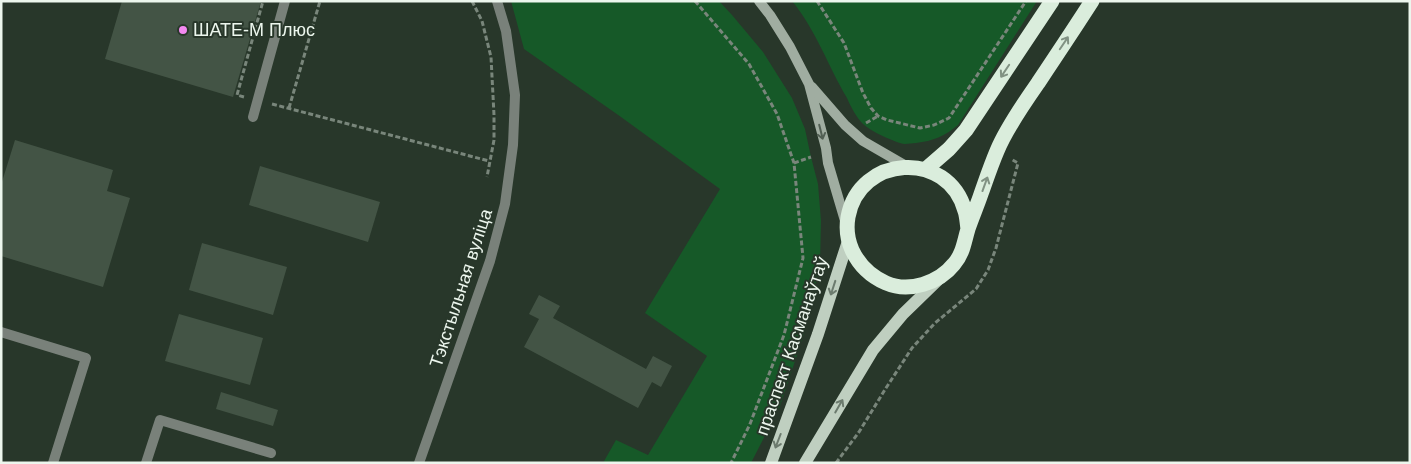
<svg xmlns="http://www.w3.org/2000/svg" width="1411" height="464" viewBox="0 0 1411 464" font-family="Helvetica,sans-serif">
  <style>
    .green { fill: #165928 }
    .building { fill: #435445 }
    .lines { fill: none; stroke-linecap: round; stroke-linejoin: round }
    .path { stroke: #79867b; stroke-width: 3; stroke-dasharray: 5 2.5; stroke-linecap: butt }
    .lane { stroke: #79817a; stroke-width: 10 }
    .street { stroke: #79817a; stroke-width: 10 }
    .secondary { stroke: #a0ada1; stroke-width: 10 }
    .primary { stroke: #bfcfc0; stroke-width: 12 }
    .highway { stroke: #daeddc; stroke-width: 15 }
    .oneway { stroke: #819283 }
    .oneway2 { stroke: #526054 }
    .oneway3 { stroke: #6c7b6e }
    .poi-dot { fill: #f489f1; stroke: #28372a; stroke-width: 2 }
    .labels { text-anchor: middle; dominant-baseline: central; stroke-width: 4; stroke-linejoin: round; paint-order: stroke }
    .poi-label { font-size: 18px; fill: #ecf6ed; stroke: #28372a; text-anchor: start }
    .street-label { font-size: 18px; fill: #ecf6ed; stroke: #28372a }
  </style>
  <rect width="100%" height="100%" fill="#28372a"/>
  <!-- green -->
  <g class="green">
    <polygon points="511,1 719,1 732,15 763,52 792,98 805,129 811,157 818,184 821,221 820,265 804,334 780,406 751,463 603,463 616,440 648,455 707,356 645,313 720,189 621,117 524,49"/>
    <path d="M 792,1 L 1037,1 L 958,125 C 945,136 933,141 916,143 C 913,143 908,144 905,144 C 896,143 870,131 863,124 C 856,117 851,107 847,98 C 828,66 816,30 792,1 Z"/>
  </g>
  <!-- building -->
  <g class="building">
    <polygon points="122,1 261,1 233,97 105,59"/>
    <polygon points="15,140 113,170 107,191 130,198 103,287 1,256 1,185"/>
    <polygon points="260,166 380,202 368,242 249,205"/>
    <polygon points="202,243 287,267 273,315 189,290"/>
    <polygon points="539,295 560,306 553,318 646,369 653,356 672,366 661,387 652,382 638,408 524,347 539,319 529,314"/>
    <polygon points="179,314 263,338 250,385 165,361"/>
    <polygon points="221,392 278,410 273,426 216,409"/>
  </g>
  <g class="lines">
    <!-- path -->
    <g class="path">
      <polyline points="472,1 482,21 491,57 494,115 494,140 487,177"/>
      <polyline points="695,1 749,64 777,114 794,163 803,258 784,335 750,424 731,463"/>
      <polyline points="817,1 844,43 863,93 871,108 878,116 887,120 920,128 934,125 949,118 1026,1"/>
      <polyline points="244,97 237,95 263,1"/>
      <polyline points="272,104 489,161"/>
      <polyline points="289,108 320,1"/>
      <polyline points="866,123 878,116"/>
      <polyline points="794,163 811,157"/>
      <polyline points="836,463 859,432 886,388 912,348 935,323 976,289 988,270 996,248 1018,163 1011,159"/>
    </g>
    <!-- lane -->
    <g class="lane">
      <polyline points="253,117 285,1"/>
      <polyline points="1,332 86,358 53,463"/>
      <polyline points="146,463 160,420 271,453"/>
    </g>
    <!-- street -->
    <polyline class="street" points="419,463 490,261 505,204 513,145 515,95 506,31 497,1"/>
    <!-- secondary -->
    <g class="secondary">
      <polyline points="759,1 770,15 790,47 809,84 826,148 828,163 846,224"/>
      <polyline points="812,87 845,125 863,141 908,167"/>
    </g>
    <!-- primary -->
    <g class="primary">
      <polyline points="771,463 818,334 848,241"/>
      <polyline points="805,463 873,350 903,314 938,280"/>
    </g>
    <!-- highway -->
    <g class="highway">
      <polyline points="926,169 949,149 966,130 1052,1"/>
      <path d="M 968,229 C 967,223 967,217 965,211 C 948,149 859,155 848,217 C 846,229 847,239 852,250 C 859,265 870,276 886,283 C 909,293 939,283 954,264 C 963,254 964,242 968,229 C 972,217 977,206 981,194 C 986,180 991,165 997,151 C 1006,129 1024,103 1038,83 C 1056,56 1074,29 1092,1"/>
    </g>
  </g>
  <!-- one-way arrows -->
  <defs><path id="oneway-shaft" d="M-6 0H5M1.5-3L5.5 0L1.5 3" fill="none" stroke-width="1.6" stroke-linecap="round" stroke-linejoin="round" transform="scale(1.25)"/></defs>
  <g class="oneway">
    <use href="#oneway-shaft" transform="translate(1064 43) rotate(-56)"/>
    <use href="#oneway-shaft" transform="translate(1005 71) rotate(124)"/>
    <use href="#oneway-shaft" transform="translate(985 184) rotate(-70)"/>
  </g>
  <use class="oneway2" href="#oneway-shaft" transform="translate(821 132) rotate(76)"/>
  <g class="oneway3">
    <use href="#oneway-shaft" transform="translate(833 288) rotate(108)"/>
    <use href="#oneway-shaft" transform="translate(839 406) rotate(-60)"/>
    <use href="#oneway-shaft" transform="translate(778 441) rotate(111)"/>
  </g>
  <!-- markers -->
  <circle class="poi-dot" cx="183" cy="30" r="5"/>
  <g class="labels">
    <!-- poi labels -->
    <g class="poi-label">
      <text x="193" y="30">ШАТЕ-М Плюс</text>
    </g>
    <!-- street labels -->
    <g class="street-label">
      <text transform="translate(461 288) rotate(-72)">Тэкстыльная вуліца</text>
      <text transform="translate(792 346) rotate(-71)">праспект Касманаўтаў</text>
    </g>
  </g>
  <!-- border -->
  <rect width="1411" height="464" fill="none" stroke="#ecf6ed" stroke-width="5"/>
</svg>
